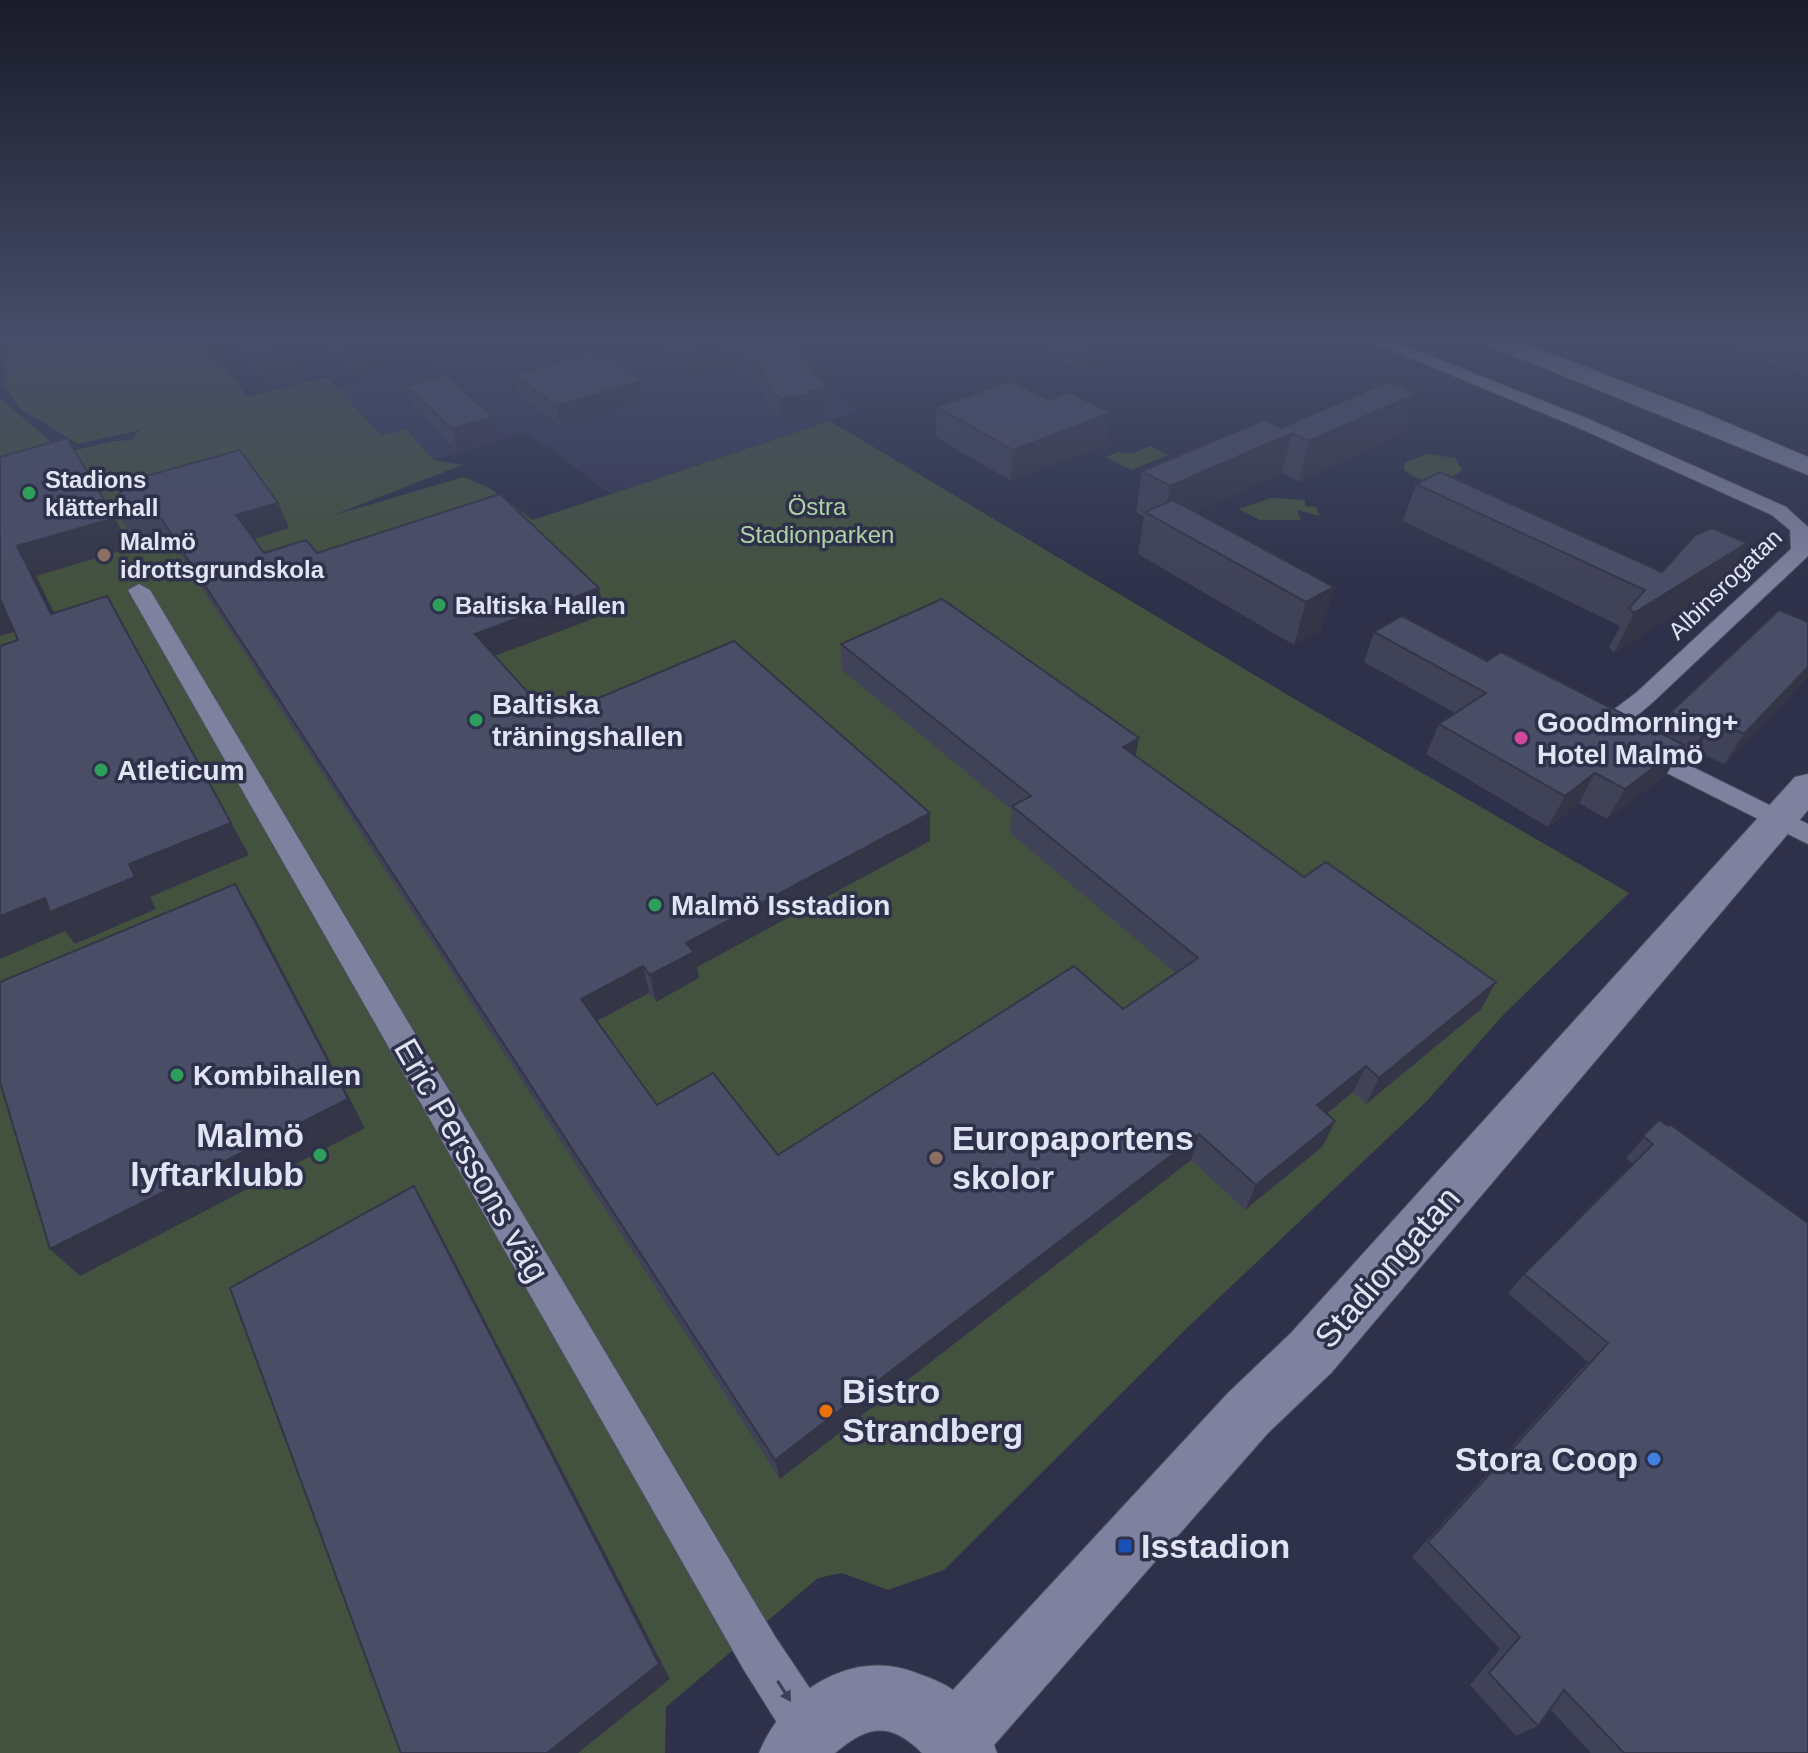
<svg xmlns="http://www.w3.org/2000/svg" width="1808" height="1753" viewBox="0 0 1808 1753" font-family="Helvetica,sans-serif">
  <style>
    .built { fill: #363856 }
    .green { fill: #43523f }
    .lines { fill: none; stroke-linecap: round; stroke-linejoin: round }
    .minor-casing { stroke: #4c4d61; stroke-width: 2 }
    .secondary-casing { stroke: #4c4d61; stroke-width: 2 }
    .minor { fill: #7e829e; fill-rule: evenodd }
    .secondary { fill: #7e829e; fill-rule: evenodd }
    .wall { fill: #404258 }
    .shaded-wall { fill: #343647 }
    .building { fill: #4a4d66; stroke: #343647; stroke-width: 2 }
    .oneway { fill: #3e415a }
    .leisure-dot { fill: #2e9e5b; stroke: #2e3149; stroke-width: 3 }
    .education-dot { fill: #8d6e63; stroke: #2e3149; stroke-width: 3 }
    .hotel-dot { fill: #d1479c; stroke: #2e3149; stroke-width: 3 }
    .food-dot { fill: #e8710a; stroke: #2e3149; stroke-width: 3 }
    .shop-dot { fill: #3f7fe0; stroke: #2e3149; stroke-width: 3 }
    .transit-dot { fill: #1a4fb4; stroke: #2e3149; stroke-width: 3 }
    .labels { text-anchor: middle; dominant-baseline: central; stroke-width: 7; stroke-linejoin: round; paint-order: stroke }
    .far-poi-label { font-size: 24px; font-weight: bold; fill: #e1e4f3; stroke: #2e3149; text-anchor: start }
    .far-park-label { font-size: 24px; fill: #aed3a4; stroke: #2e3149 }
    .far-street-label { font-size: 24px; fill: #e1e4f3; stroke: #2e3149 }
    .poi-label { font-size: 28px; font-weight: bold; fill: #e1e4f3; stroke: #2e3149; text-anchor: start }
    .near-poi-label { font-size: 34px; font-weight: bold; fill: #e1e4f3; stroke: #2e3149; text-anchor: start }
    .near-street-label { font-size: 34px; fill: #e1e4f3; stroke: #2e3149 }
  </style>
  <rect width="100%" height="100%" fill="#2e3149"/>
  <!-- built -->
  <polygon class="built" points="520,338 766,338 857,412 610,494 527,432 434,460 405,429 381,436 337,387"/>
  <!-- green -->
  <g class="green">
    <polygon points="7,338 203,338 248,397 327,377 381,435 405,429 434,460 462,465 331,516 464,477 491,489 533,520 830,421 1298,701 1629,893 1505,1013 1426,1102 1188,1327 944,1570 888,1590 842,1573 818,1578 666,1707 665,1753 0,1753 0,398 50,441 60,454 114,441 131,440 140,430 78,444 21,409 4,385"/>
    <polygon points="1150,446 1168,455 1131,470 1106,457 1118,452 1132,454"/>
    <path d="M 1428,454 L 1455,458 L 1462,470 C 1446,484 1418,485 1404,469 L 1405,462 Z"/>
    <polygon points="1271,498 1305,500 1305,506 1316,507 1320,516 1297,510 1301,520 1260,520 1239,509"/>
  </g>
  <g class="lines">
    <defs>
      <g id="minor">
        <polygon points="1362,338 1385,338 1591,420 1786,507 1808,527 1808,556 1653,702 1613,736 1595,736 1592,730 1595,724 1637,692 1791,549 1790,530 1772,515 1579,428"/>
        <polygon points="139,584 150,590 776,1638 825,1711 832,1728 825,1745 808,1752 791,1745 744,1670 128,590"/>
        <polygon points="1638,740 1808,824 1808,844 1629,754 1625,748 1629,742"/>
      </g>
      <g id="secondary">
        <polygon points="1479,338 1511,338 1702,412 1808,457 1808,475 1482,343"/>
        <path d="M 1808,774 L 1808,810 L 1331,1373 L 1268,1433 L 994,1745 L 997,1753 L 922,1753 C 890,1721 868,1725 835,1753 L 759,1753 C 784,1691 853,1646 919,1674 C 931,1678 943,1683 953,1690 L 1228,1393 L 1291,1333 L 1795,777 Z"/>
      </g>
    </defs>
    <!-- minor casing -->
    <use href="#minor" class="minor-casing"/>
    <!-- secondary casing -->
    <use href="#secondary" class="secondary-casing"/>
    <!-- minor -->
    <use href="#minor" class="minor"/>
    <!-- secondary -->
    <use href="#secondary" class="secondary"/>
  </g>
  <!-- wall -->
  <g class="wall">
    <polygon points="231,338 285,338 304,381 273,389 233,343"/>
    <polygon points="317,338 458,338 459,342 353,371"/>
    <polygon points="573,338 781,338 827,388 828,412 811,416 810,419 781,423 758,388 725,366 687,374 676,368 657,340 587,352"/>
    <polygon points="1023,338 1163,338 1080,369"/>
    <polygon points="1701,338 1808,338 1808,376"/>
    <polygon points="513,374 642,381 645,401 561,426 517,394"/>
    <polygon points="406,386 498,438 457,450 413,406"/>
    <polygon points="937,407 1107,444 1011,481 936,437"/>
    <polygon points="1281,428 1404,433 1299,482 1282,473 1196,512 1334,587 1321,630 1294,645 1138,554 1144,517 1136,512 1142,471"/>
    <polygon points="1416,484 1662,572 1725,581 1614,653 1609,647 1620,626 1403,521"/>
    <polygon points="114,503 278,503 289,528 254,539 264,553 317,553 605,614 495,656 551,718 930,841 697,967 699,978 656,1002 649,993 597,1021 657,1105 778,1155 1123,1009 1176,973 1010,833 1012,810 842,670 841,644 1135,756 1481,1009 1366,1104 1353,1092 1327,1114 1323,1146 1245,1210 1191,1160 780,1479 173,543 164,544 127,529"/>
    <polygon points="1808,622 1808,677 1724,764 1696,751 1687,759 1678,754 1666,775 1607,819 1579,803 1548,827 1426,754 1439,724 1455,713 1364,662 1374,632 1487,661 1659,732 1671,712"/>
    <polygon points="1659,1120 1808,1753 1591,1753 1550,1709 1538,1726 1516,1736 1470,1685 1500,1649 1412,1557 1588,1362 1508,1293 1524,1274 1633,1164 1626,1158"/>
  </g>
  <!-- shaded-wall -->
  <g class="shaded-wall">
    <polygon points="355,338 458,338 459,342 353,371 343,341"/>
    <polygon points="584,338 657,338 657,340 587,352"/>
    <polygon points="1113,338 1163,338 1080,369 1082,350"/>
    <polygon points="722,343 725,366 687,374 683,351"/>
    <polygon points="290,344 304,381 273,389 259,351"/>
    <polygon points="642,381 645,401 561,426 556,406"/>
    <polygon points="827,388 828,412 811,416 810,419 781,423 779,399"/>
    <polygon points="1416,394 1404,433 1299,482 1309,441"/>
    <polygon points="1111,413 1107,444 1011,481 1013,450"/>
    <polygon points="493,417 498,438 457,450 452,429"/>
    <polygon points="1292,433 1282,473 1168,525 1163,522 1170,486"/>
    <polygon points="278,503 289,528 248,541 236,515"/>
    <polygon points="115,518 130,548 36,576 70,645 51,614 17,546"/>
    <polygon points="1747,543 1725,581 1614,653 1634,613"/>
    <polygon points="1334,587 1321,630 1294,645 1306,602"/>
    <polygon points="599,588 605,614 484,660 475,634"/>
    <polygon points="107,596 249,855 150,897 156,909 75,944 65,931 0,959 0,916 129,864"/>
    <polygon points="0,599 20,630 0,636"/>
    <polygon points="1808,667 1808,677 1724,764 1744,734"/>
    <polygon points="1715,721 1696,751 1687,759 1705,728"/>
    <polygon points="1139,738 1134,765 1123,747"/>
    <polygon points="1684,745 1666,775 1607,819 1625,789"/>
    <polygon points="1595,773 1579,803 1548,827 1565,796"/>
    <polygon points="930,813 930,841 697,967 699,978 656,1002 650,975 686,943"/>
    <polygon points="235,884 253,914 365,1128 80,1276 50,1249"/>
    <polygon points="643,966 649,993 589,1025 581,999"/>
    <polygon points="1496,982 1481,1009 1366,1104 1379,1078"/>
    <polygon points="1366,1066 1353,1092 1305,1131 1317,1105"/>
    <polygon points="1335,1121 1323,1146 1245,1210 1256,1185"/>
    <polygon points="1199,1134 1191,1160 780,1479 775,1460"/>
    <polygon points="414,1186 430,1214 670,1679 578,1753 547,1753"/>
  </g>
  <!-- building -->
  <g class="building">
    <polygon points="247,338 285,338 290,344 259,351"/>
    <polygon points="339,338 355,338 343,341"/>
    <polygon points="668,338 781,338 800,351 827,388 809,392 808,395 779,399 756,364 722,343 683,351 672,345"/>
    <polygon points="1060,338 1113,338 1082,350"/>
    <polygon points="1775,338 1808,338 1808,349"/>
    <polygon points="593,353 627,367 642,381 556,406 513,374"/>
    <polygon points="446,375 493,417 452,429 406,386"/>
    <polygon points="1011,381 1049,400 1069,392 1111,413 1013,450 937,407"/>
    <polygon points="1388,382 1416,394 1309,441 1292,433 1170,486 1142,471 1264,420 1281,428"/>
    <polygon points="67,438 115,518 17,546 51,614 107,596 231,823 129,864 135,877 50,912 45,898 0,916 0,646 18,640 0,599 0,457"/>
    <polygon points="240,450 278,503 236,515 264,553 306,540 317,553 500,494 599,588 475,634 551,718 734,641 930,813 686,943 694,952 650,975 643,966 581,999 657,1105 713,1073 778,1155 1074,966 1123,1009 1198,958 1012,806 1031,796 841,644 942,599 1139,738 1123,747 1304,877 1326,862 1496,982 1379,1078 1366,1066 1317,1105 1335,1121 1256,1185 1199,1134 775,1460 161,518 151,518 114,503 128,481"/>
    <polygon points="1440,472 1662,572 1695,535 1712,528 1747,543 1634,613 1629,608 1645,590 1416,484"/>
    <polygon points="1173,500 1334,587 1306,602 1145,512"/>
    <polygon points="1779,610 1808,622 1808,667 1744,734 1715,721 1705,728 1671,712"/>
    <polygon points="1402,616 1487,661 1501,652 1684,745 1625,789 1595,773 1565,796 1439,724 1486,693 1374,632"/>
    <polygon points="235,884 348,1099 50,1249 0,1082 0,982"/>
    <polygon points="1659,1120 1668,1126 1671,1125 1808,1223 1808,1753 1624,1753 1564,1690 1538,1726 1489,1673 1520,1637 1428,1542 1608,1343 1524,1274 1653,1144 1643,1136"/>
    <polygon points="414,1186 659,1664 547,1753 401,1753 230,1288"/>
  </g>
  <!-- one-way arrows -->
  <defs><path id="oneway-solid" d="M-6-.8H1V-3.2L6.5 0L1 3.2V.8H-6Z" transform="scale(2)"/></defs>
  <use class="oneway" href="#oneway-solid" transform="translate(784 1691) rotate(57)"/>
  <!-- sky -->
  <linearGradient id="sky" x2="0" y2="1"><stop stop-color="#191b28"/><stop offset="0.58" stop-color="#464e6a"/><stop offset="1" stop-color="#464e6a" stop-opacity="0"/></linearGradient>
  <rect width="1808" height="584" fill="url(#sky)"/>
  <!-- markers -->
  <g class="leisure-dot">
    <circle cx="29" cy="493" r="8"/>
    <circle cx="439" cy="605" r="8"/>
    <circle cx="476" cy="720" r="8"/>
    <circle cx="101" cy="770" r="8"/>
    <circle cx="655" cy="905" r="8"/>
    <circle cx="177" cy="1075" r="8"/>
    <circle cx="320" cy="1155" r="8"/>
  </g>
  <g class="education-dot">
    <circle cx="104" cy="555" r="8"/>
    <circle cx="936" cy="1158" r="8"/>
  </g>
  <circle class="hotel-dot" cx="1521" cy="738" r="8"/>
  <circle class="food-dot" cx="826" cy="1411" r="8"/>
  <circle class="shop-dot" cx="1654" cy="1459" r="8"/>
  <rect class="transit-dot" x="1117" y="1538" width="16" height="16" rx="4"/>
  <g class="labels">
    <!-- far-poi labels -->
    <g class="far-poi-label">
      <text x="45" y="479">Stadions<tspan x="45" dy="28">klätterhall</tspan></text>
      <text x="120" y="541">Malmö<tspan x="120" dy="28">idrottsgrundskola</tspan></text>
      <text x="455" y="605">Baltiska Hallen</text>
    </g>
    <!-- far-park labels -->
    <g class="far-park-label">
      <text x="817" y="506">Östra<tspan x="817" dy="28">Stadionparken</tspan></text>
    </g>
    <!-- far-street labels -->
    <g class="far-street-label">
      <text transform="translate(1725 584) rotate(-44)">Albinsrogatan</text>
    </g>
    <!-- poi labels -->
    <g class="poi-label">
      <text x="492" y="704">Baltiska<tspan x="492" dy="32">träningshallen</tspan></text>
      <text x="1537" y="722">Goodmorning+<tspan x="1537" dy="32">Hotel Malmö</tspan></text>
      <text x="117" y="770">Atleticum</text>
      <text x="671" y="905">Malmö Isstadion</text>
      <text x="193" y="1075">Kombihallen</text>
    </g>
    <!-- near-poi labels -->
    <g class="near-poi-label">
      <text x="304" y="1135" text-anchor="end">Malmö<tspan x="304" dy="39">lyftarklubb</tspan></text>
      <text x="952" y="1138">Europaportens<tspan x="952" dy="39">skolor</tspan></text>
      <text x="842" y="1391">Bistro<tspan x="842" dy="39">Strandberg</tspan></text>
      <text x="1638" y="1459" text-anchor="end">Stora Coop</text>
      <text x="1141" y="1546">Isstadion</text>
    </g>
    <!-- near-street labels -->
    <g class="near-street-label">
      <text transform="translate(472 1160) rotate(60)">Eric Perssons väg</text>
      <text transform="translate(1387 1267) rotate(-49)">Stadiongatan</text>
    </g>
  </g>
</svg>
